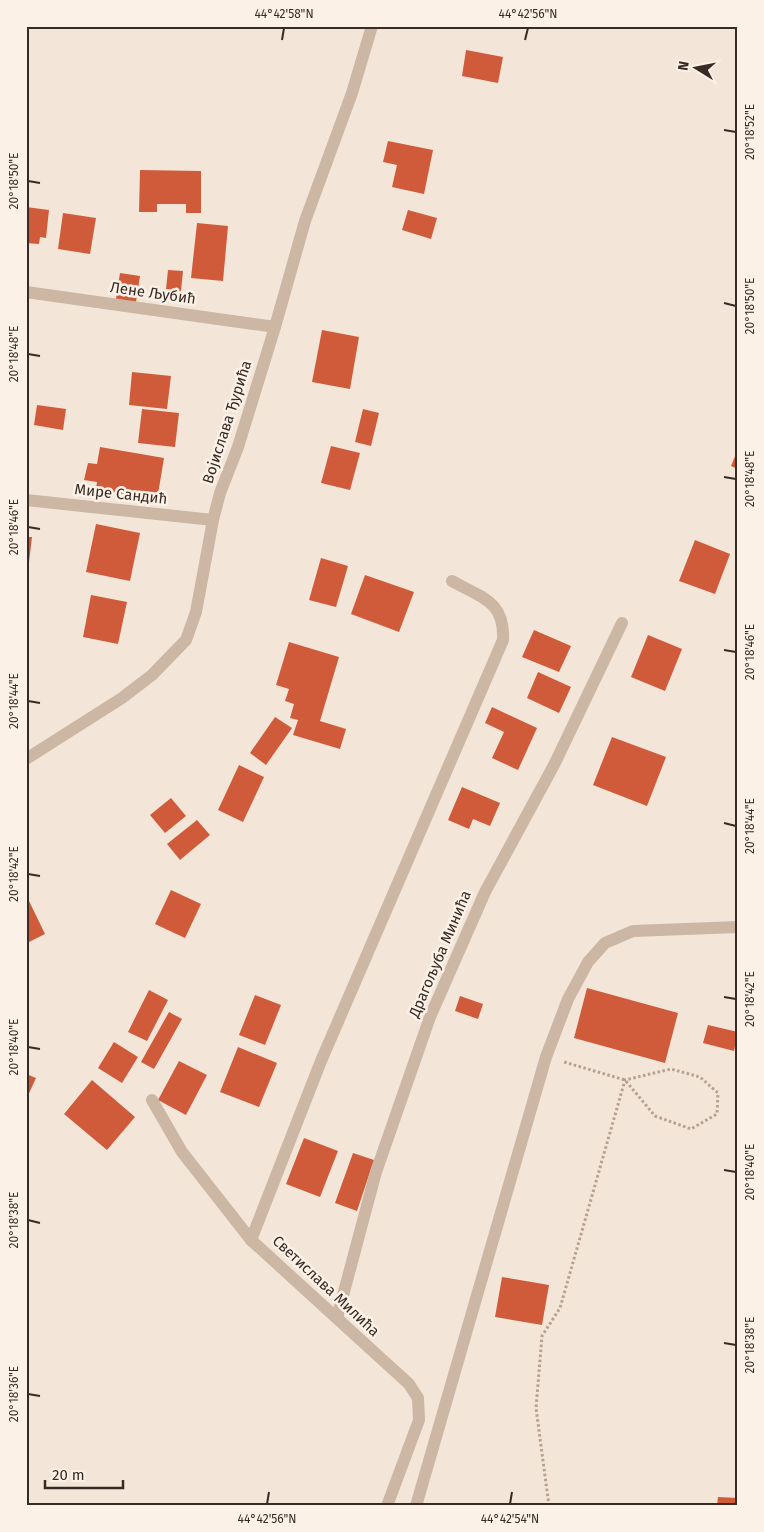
<svg xmlns="http://www.w3.org/2000/svg" width="764" height="1532" viewBox="0 0 764 1532" font-family="'Fira Sans',sans-serif">
  <style>
    .building { fill: #d05b3b }
    .lines { fill: none; stroke-linecap: round; stroke-linejoin: round }
    .path { stroke: #b89f8e; stroke-width: 3; stroke-dasharray: 2.5 2.5; stroke-linecap: butt }
    .minor { stroke: #ccb6a4; stroke-width: 12 }
    .ticks { fill: none; stroke: #372b26; stroke-width: 2 }
    .labels { text-anchor: middle; dominant-baseline: central; stroke-width: 5; stroke-linejoin: round; paint-order: stroke }
    .street-label { font-size: 15px; fill: #372b26; stroke: #fbf1e6 }
    .neatline { fill: none; stroke: #372b26; stroke-width: 2 }
    .ticks-label { font-size: 12px; text-anchor: middle; fill: #372b26 }
  </style>
  <rect width="100%" height="100%" fill="#f3e6d9"/>
  <!-- building -->
  <g class="building">
    <polygon points="466,50 503,57 498,83 462,76"/>
    <polygon points="388,141 433,150 424,194 392,187 397,165 383,162"/>
    <polygon points="140,170 201,171 201,213 186,213 186,204 157,204 157,212 139,212"/>
    <polygon points="26,207 49,210 46,238 40,237 39,244 26,243"/>
    <polygon points="408,210 437,218 431,239 402,230"/>
    <polygon points="63,213 96,218 90,254 58,249"/>
    <polygon points="197,223 228,226 223,281 191,278"/>
    <polygon points="168,270 183,271 181,291 166,289"/>
    <polygon points="120,273 140,276 136,302 116,299"/>
    <polygon points="322,330 359,337 350,389 312,382"/>
    <polygon points="132,372 171,376 167,409 129,405"/>
    <polygon points="37,405 66,409 63,430 34,425"/>
    <polygon points="142,409 179,413 175,447 138,443"/>
    <polygon points="363,409 379,413 371,446 355,442"/>
    <polygon points="331,446 360,453 350,490 321,483"/>
    <polygon points="100,447 164,458 157,500 96,489 97,482 84,480 88,463 97,464"/>
    <polygon points="738,449 738,469 731,466"/>
    <polygon points="96,524 140,533 130,581 86,572"/>
    <polygon points="26,537 32,537 27,579 26,579"/>
    <polygon points="695,540 730,554 715,594 679,581"/>
    <polygon points="321,558 348,566 336,607 309,600"/>
    <polygon points="365,575 414,592 399,632 351,614"/>
    <polygon points="91,595 127,602 118,644 83,637"/>
    <polygon points="534,630 571,646 559,672 522,657"/>
    <polygon points="648,635 682,649 665,691 631,677"/>
    <polygon points="289,642 339,657 320,721 346,729 340,749 293,735 298,720 290,718 294,704 285,701 289,689 276,685"/>
    <polygon points="538,672 571,687 559,713 527,698"/>
    <polygon points="492,707 537,728 518,770 492,758 504,732 485,723"/>
    <polygon points="275,717 292,728 266,765 250,753"/>
    <polygon points="612,737 666,757 647,806 593,785"/>
    <polygon points="239,765 264,777 243,822 218,810"/>
    <polygon points="462,787 500,803 490,826 473,819 469,829 448,820"/>
    <polygon points="171,798 186,816 165,833 150,815"/>
    <polygon points="197,820 210,835 180,860 167,844"/>
    <polygon points="171,890 201,904 185,938 155,924"/>
    <polygon points="29,901 45,934 29,942 26,936 26,903"/>
    <polygon points="587,988 678,1013 665,1063 574,1038"/>
    <polygon points="149,990 168,1000 147,1041 128,1032"/>
    <polygon points="255,995 281,1005 265,1045 239,1035"/>
    <polygon points="460,996 483,1004 478,1019 455,1011"/>
    <polygon points="169,1012 182,1019 154,1069 141,1062"/>
    <polygon points="708,1025 738,1032 734,1051 703,1043"/>
    <polygon points="114,1042 138,1057 122,1083 98,1068"/>
    <polygon points="238,1047 277,1063 259,1107 220,1092"/>
    <polygon points="179,1061 207,1075 186,1115 158,1100"/>
    <polygon points="26,1074 36,1078 26,1100"/>
    <polygon points="92,1080 135,1117 107,1150 64,1114"/>
    <polygon points="304,1138 338,1151 320,1197 286,1184"/>
    <polygon points="353,1153 374,1160 357,1211 335,1203"/>
    <polygon points="502,1277 549,1285 542,1325 495,1317"/>
    <polygon points="718,1497 738,1498 738,1506 717,1506"/>
  </g>
  <g class="lines">
    <!-- path -->
    <polyline class="path" points="549,1506 536,1408 542,1336 560,1308 625,1080 671,1069 700,1077 718,1093 717,1114 691,1129 655,1116 625,1080 564,1062"/>
    <!-- minor -->
    <g class="minor">
      <polyline points="26,292 275,327"/>
      <polyline points="26,500 213,520"/>
      <polyline points="26,759 122,698 152,675 186,640 196,612 213,520 220,493 238,447 275,327 305,221 352,93 372,26"/>
      <polyline points="152,1100 182,1152 251,1240 409,1384 418,1398 419,1420 387,1506"/>
      <path d="M 251,1240 L 321,1061 L 503,640 C 505,601 482,598 452,581"/>
      <polyline points="337,1318 376,1172 430,1017 485,892 554,765 622,623"/>
      <polyline points="416,1506 546,1057 568,999 588,962 605,943 633,931 738,927"/>
    </g>
  </g>
  <!-- ticks -->
  <path class="ticks" d="M 282,40 L 284,28M 525,40 L 528,28M 724,130 L 736,132M 28,181 L 40,183M 724,303 L 736,306M 28,354 L 40,356M 724,477 L 736,479M 28,527 L 40,529M 724,650 L 736,652M 28,701 L 40,703M 724,823 L 736,826M 28,874 L 40,876M 724,997 L 736,999M 28,1047 L 40,1049M 724,1170 L 736,1172M 28,1220 L 40,1223M 724,1343 L 736,1345M 28,1394 L 40,1396M 267,1504 L 269,1492M 510,1504 L 512,1492"/>
  <g class="labels">
    <!-- street labels -->
    <g class="street-label">
      <text transform="translate(153 293) rotate(8)">Лене Љубић</text>
      <text transform="translate(227 422) rotate(-72)">Војислава Ђурића</text>
      <text transform="translate(121 494) rotate(6)">Мире Сандић</text>
      <text transform="translate(440 954) rotate(-67)">Драгољуба Минића</text>
      <text transform="translate(326 1286) rotate(43)">Светислава Милића</text>
    </g>
  </g>
  <!-- border -->
  <rect width="764" height="1532" fill="none" stroke="#fbf1e6" stroke-width="55"/>
  <!-- north arrow -->
  <g transform="translate(696 68) rotate(280)" stroke="#fbf1e6" stroke-width="4" paint-order="stroke">
  <path d="M0-4L9 19L0 12L-9 19Z" fill="#372b26"/>
  <text y="-8" font-size="14" font-weight="bold" text-anchor="middle" fill="#372b26">N</text>
  </g>
  <!-- scale -->
  <path d="M45 1480v8h78v-8" fill="none" stroke="#372b26" stroke-width="2.5"/>
  <text x="52" y="1480" font-size="15" fill="#372b26" stroke="#fbf1e6" stroke-width="4" paint-order="stroke">20 m</text>
  <rect x="28" y="28" width="708" height="1476" class="neatline"/>
  <g class="ticks-label">
    <text x="284" y="18">44°42'58"N</text>
    <text x="528" y="18">44°42'56"N</text>
    <text transform="translate(750 132) rotate(-90)" y="4">20°18'52"E</text>
    <text transform="translate(14 181) rotate(-90)" y="4">20°18'50"E</text>
    <text transform="translate(750 306) rotate(-90)" y="4">20°18'50"E</text>
    <text transform="translate(14 354) rotate(-90)" y="4">20°18'48"E</text>
    <text transform="translate(750 479) rotate(-90)" y="4">20°18'48"E</text>
    <text transform="translate(14 527) rotate(-90)" y="4">20°18'46"E</text>
    <text transform="translate(750 652) rotate(-90)" y="4">20°18'46"E</text>
    <text transform="translate(14 701) rotate(-90)" y="4">20°18'44"E</text>
    <text transform="translate(750 826) rotate(-90)" y="4">20°18'44"E</text>
    <text transform="translate(14 874) rotate(-90)" y="4">20°18'42"E</text>
    <text transform="translate(750 999) rotate(-90)" y="4">20°18'42"E</text>
    <text transform="translate(14 1047) rotate(-90)" y="4">20°18'40"E</text>
    <text transform="translate(750 1172) rotate(-90)" y="4">20°18'40"E</text>
    <text transform="translate(14 1220) rotate(-90)" y="4">20°18'38"E</text>
    <text transform="translate(750 1345) rotate(-90)" y="4">20°18'38"E</text>
    <text transform="translate(14 1394) rotate(-90)" y="4">20°18'36"E</text>
    <text x="267" y="1523">44°42'56"N</text>
    <text x="510" y="1523">44°42'54"N</text>
  </g>
</svg>
